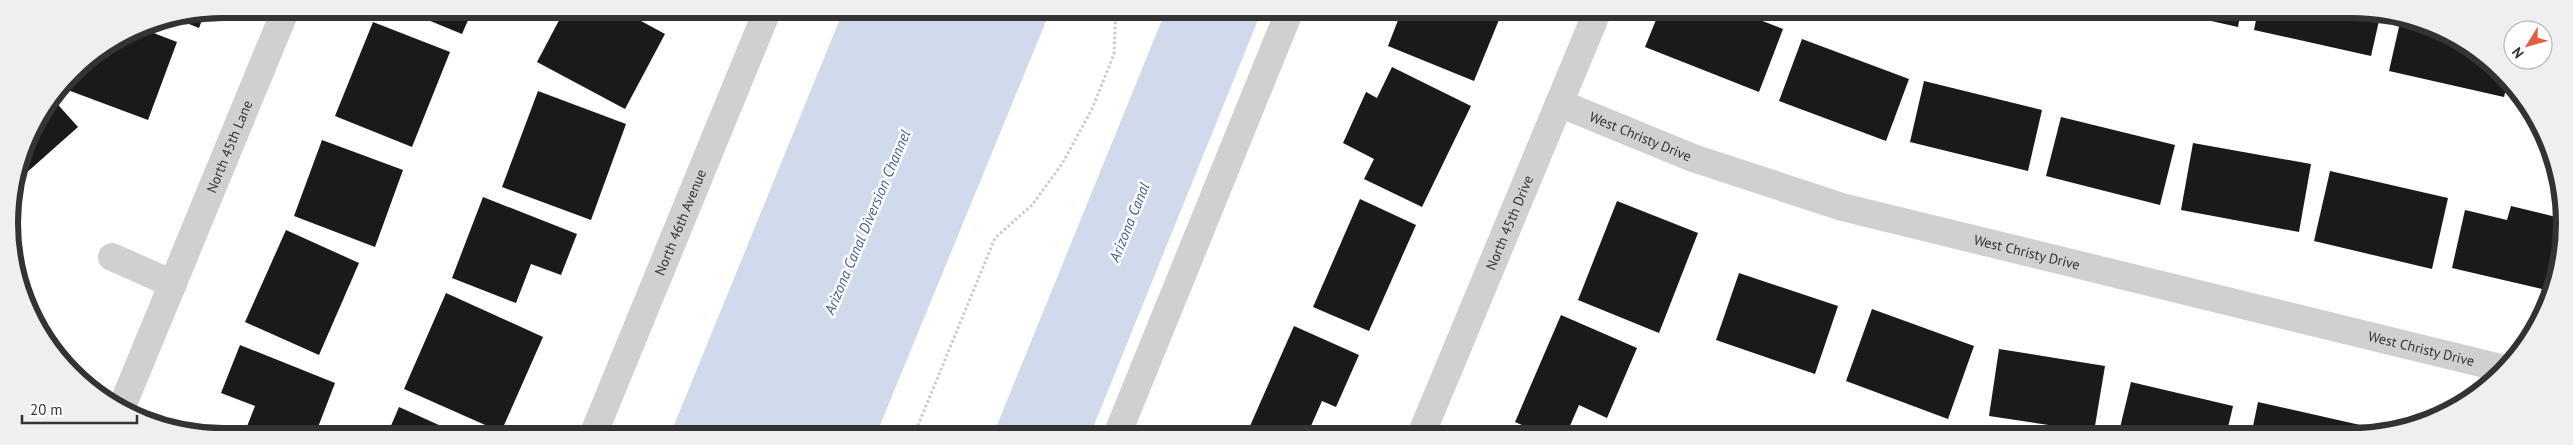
<svg xmlns="http://www.w3.org/2000/svg" width="2573" height="445" viewBox="0 0 2573 445" font-family="'PT Sans',sans-serif">
  <style>
    .water { fill: #d0daec }
    .building { fill: #1a1a1a }
    .lines { fill: none; stroke-linecap: round; stroke-linejoin: round }
    .path { stroke: #cacaca; stroke-width: 3; stroke-dasharray: 2.5 2.5; stroke-linecap: butt }
    .minor { stroke: #d0d0d0; stroke-width: 28 }
    .labels { text-anchor: middle; dominant-baseline: central; stroke-width: 5; stroke-linejoin: round; paint-order: stroke }
    .street-label { font-size: 14px; fill: #333; stroke: #fff }
    .water-label { font-size: 15px; font-style: italic; fill: #435e92; stroke: #fff }
    .rim { fill: none; stroke: #333; stroke-width: 6 }
  </style>
  <rect width="100%" height="100%" fill="#fff"/>
  <!-- water -->
  <g class="water">
    <polygon points="844,9 1051,9 876,435 670,435"/>
    <polygon points="1166,10 1262,10 1090,435 993,435"/>
  </g>
  <!-- building -->
  <g class="building">
    <polygon points="401,9 473,9 462,34"/>
    <polygon points="565,9 619,9 665,34 625,109 537,62"/>
    <polygon points="1402,10 1503,10 1474,81 1388,46"/>
    <polygon points="1660,10 1734,10 1783,29 1759,92 1645,47"/>
    <polygon points="2162,10 2241,10 2238,27"/>
    <polygon points="2258,10 2378,11 2381,12 2371,56 2254,30"/>
    <polygon points="205,12 199,28 174,18"/>
    <polygon points="2401,18 2457,37 2508,81 2504,97 2389,71"/>
    <polygon points="373,22 450,52 412,147 335,116"/>
    <polygon points="138,27 177,42 148,120 65,89 72,71"/>
    <polygon points="1802,39 1909,79 1886,141 1779,101"/>
    <polygon points="1392,67 1471,106 1422,207 1364,179 1374,159 1343,143 1366,92 1377,98"/>
    <polygon points="1924,81 2042,110 2028,171 1910,142"/>
    <polygon points="538,91 626,124 591,220 502,187"/>
    <polygon points="52,98 78,127 16,182 31,128"/>
    <polygon points="2061,117 2175,145 2160,205 2046,176"/>
    <polygon points="322,140 403,170 375,247 294,216"/>
    <polygon points="2193,143 2311,164 2299,232 2181,210"/>
    <polygon points="2330,171 2448,198 2432,269 2314,241"/>
    <polygon points="483,197 577,234 561,275 531,264 516,303 452,278"/>
    <polygon points="1360,199 1416,225 1369,331 1313,307"/>
    <polygon points="1617,201 1698,233 1659,333 1578,300"/>
    <polygon points="2511,206 2560,218 2562,250 2550,291 2452,268 2465,210 2507,220"/>
    <polygon points="286,230 359,263 319,355 245,322"/>
    <polygon points="1739,273 1838,306 1815,374 1716,340"/>
    <polygon points="446,293 543,337 501,432 404,389"/>
    <polygon points="1872,309 1974,346 1948,419 1846,381"/>
    <polygon points="1561,315 1637,348 1607,418 1579,405 1566,435 1545,435 1515,422"/>
    <polygon points="1294,326 1359,355 1336,407 1322,401 1307,435 1270,435 1250,426"/>
    <polygon points="240,345 335,383 315,435 244,434 255,406 221,393"/>
    <polygon points="1999,349 2105,366 2094,432 1989,416"/>
    <polygon points="2131,382 2233,406 2226,436 2118,436"/>
    <polygon points="2258,402 2369,427 2367,435 2251,436"/>
    <polygon points="399,407 461,435 387,435"/>
  </g>
  <g class="lines">
    <!-- path -->
    <polyline class="path" points="914,435 995,238 1032,205 1062,164 1092,109 1114,54 1116,9"/>
    <!-- minor -->
    <g class="minor">
      <path id="s1" d="M 1559,103 L 1693,158 L 1842,207 L 2505,369"/>
      <polyline points="112,257 173,284"/>
      <path id="s2" d="M 121,409 L 286,9"/>
      <path id="s3" d="M 593,435 L 768,9"/>
      <polyline points="1117,435 1290,10"/>
      <path id="s4" d="M 1421,435 L 1598,10"/>
    </g>
  </g>
  <g class="labels">
    <!-- street labels -->
    <g class="street-label">
      <text stroke="none"><textPath href="#s1" startOffset="88">West Christy Drive</textPath></text>
      <text stroke="none"><textPath href="#s2" startOffset="284">North 45th Lane</textPath></text>
      <text stroke="none"><textPath href="#s3" startOffset="230">North 46th Avenue</textPath></text>
      <text stroke="none"><textPath href="#s4" startOffset="230">North 45th Drive</textPath></text>
      <text stroke="none"><textPath href="#s1" startOffset="492">West Christy Drive</textPath></text>
      <text stroke="none"><textPath href="#s1" startOffset="898">West Christy Drive</textPath></text>
    </g>
    <!-- water labels -->
    <g class="water-label">
      <text transform="translate(867 222) rotate(-67)">Arizona Canal Diversion Channel</text>
      <text transform="translate(1129 222) rotate(-68)">Arizona Canal</text>
    </g>
  </g>
  <!-- crop -->
  <path d="M0 0H2573V445H0ZM223 18H2351A205 205 0 0 1 2556 223V223A205 205 0 0 1 2351 428H223A205 205 0 0 1 18 223V223A205 205 0 0 1 223 18Z" fill="#efefef" fill-rule="evenodd"/>
  <path class="rim" d="M223 18H2351A205 205 0 0 1 2556 223V223A205 205 0 0 1 2351 428H223A205 205 0 0 1 18 223V223A205 205 0 0 1 223 18Z"/>
  <!-- north arrow -->
  <g transform="translate(2528 45) rotate(233)"><circle r="24" fill="#ffffff" stroke="#adadad"/>
  <path d="M0-4L9 19L0 12L-9 19Z" fill="#de6040"/>
  <text y="-8" font-size="14" font-weight="bold" text-anchor="middle" fill="#333333">N</text>
  </g>
  <!-- scale -->
  <path d="M22 415v8h115v-8" fill="none" stroke="#333333" stroke-width="2.5"/>
  <text x="30" y="415" font-size="15" fill="#333333" stroke="#ffffff" stroke-width="4" paint-order="stroke">20 m</text>
</svg>
